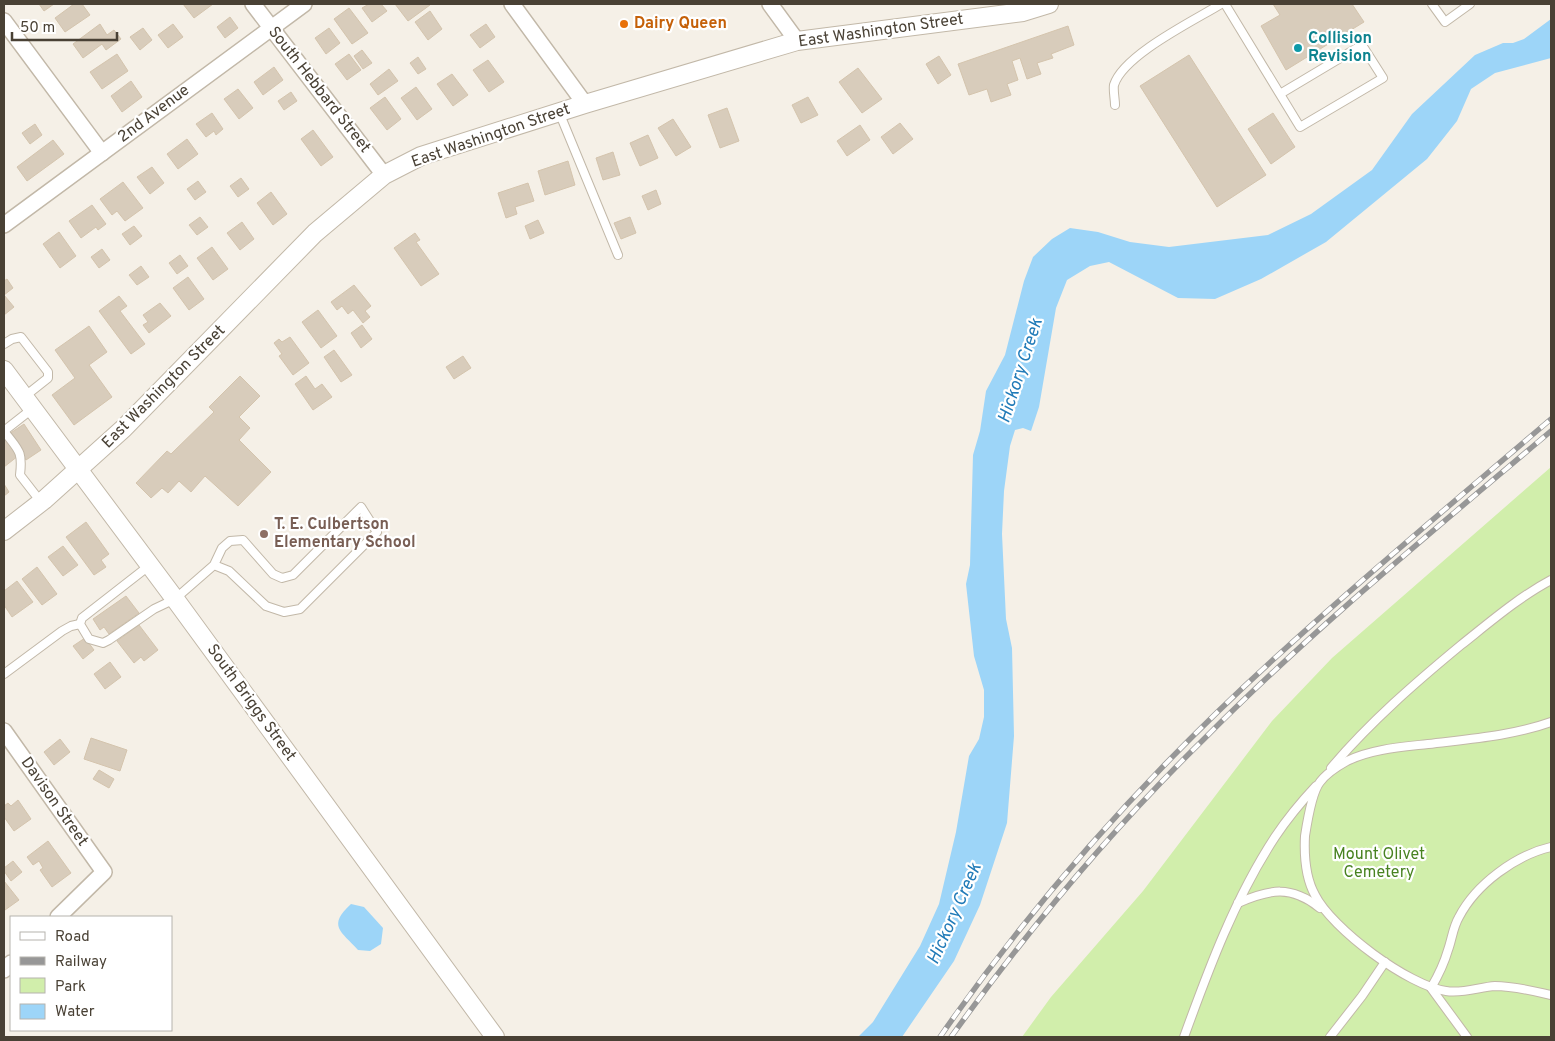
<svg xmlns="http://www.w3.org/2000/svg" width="1555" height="1041" viewBox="0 0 1555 1041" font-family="Overpass,sans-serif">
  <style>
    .green { fill: #d1eeab }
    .water { fill: #9dd5f8 }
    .building { fill: #d8ccbb; stroke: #d4c4ad }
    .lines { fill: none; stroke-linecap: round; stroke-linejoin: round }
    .service-casing { stroke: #c2b8a8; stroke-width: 10 }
    .minor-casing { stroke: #c2b8a8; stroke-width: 18 }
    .tertiary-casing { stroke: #c2b8a8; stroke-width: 20 }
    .service { stroke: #fff; stroke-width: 8 }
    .minor { stroke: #fff; stroke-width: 15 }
    .tertiary { stroke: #fff; stroke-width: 18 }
    .rail-casing { stroke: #979797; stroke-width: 5.5 }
    .rail { stroke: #fff; stroke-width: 4; stroke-dasharray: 11; stroke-linecap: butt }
    .food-dot { fill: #e8710a; stroke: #fff; stroke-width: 2 }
    .culture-dot { fill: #0f9aa8; stroke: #fff; stroke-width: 2 }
    .education-dot { fill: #8d6e63; stroke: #fff; stroke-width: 2 }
    .labels { text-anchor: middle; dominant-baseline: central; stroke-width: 4.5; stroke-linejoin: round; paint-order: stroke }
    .food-label { font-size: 16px; font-weight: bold; fill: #c56008; stroke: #fff; text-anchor: start }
    .street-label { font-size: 16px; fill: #494135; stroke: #fff }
    .culture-label { font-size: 16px; font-weight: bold; fill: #0d838f; stroke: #fff; text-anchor: start }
    .education-label { font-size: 16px; font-weight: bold; fill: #785e54; stroke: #fff; text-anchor: start }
    .park-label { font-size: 16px; fill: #488221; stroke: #fff }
    .water-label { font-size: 18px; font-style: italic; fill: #217bb8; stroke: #fff }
  </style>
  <rect width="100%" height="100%" fill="#f5f0e7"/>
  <!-- green -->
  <polygon class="green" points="1551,467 1551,1037 1022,1037 1051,997 1143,891 1272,721 1332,658"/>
  <!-- water -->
  <g class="water">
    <polygon points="1551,19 1551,58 1495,73 1471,89 1457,121 1427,159 1326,242 1261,279 1215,299 1178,298 1109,262 1090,266 1067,280 1056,308 1039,407 1031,431 1023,428 1015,430 1010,446 1004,491 1002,534 1006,619 1012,648 1014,736 1007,823 980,905 954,961 902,1037 858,1037 873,1022 920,946 939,904 956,832 969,756 979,739 984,717 984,690 974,656 966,584 970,565 973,455 980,431 986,391 1005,355 1024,281 1033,257 1052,239 1070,228 1098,232 1130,242 1169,247 1268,235 1311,214 1372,170 1412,114 1475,55 1503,43 1513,43 1524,39"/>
    <path d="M 351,904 L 364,907 L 383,928 L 381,944 L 370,951 L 358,950 C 341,931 327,926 351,904 Z"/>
  </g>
  <!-- building -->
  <g class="building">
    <polygon points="39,4 54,4 44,11"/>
    <polygon points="74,4 82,4 90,15 65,32 55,18"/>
    <polygon points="183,4 213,4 194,18"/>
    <polygon points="369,4 381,4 387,11 372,22 362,8"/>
    <polygon points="395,4 430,4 430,5 408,21"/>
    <polygon points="1273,4 1352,4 1364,22 1286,70 1261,26 1280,15"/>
    <polygon points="349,8 368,33 352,44 334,19"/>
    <polygon points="430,11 442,29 428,40 415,22"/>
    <polygon points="230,17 238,28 225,38 217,27"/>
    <polygon points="100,24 107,35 114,30 121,39 106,50 102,44 83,58 73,44"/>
    <polygon points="173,24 183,37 168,48 158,35"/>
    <polygon points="486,24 495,37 480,48 470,35"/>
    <polygon points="1068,26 1074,45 1051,54 1053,58 1037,63 1041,74 1027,79 1020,58 1012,61 1018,80 1007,84 1011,95 991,102 987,89 969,95 958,64"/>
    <polygon points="143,28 152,40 140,50 130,37"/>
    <polygon points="329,28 340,43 326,54 315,38"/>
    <polygon points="362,50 372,63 363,69 354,56"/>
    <polygon points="117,54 128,71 102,89 90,72"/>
    <polygon points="349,54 361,70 347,80 335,64"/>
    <polygon points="1189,55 1266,175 1217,207 1140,86"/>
    <polygon points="939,56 951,75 938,84 926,64"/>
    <polygon points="418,57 426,69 418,74 410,63"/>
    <polygon points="488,60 504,82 489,92 473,70"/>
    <polygon points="274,67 283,80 263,95 254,82"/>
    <polygon points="858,68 882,99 862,113 839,82"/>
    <polygon points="389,69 398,81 378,95 370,84"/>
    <polygon points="452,74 468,95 453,106 437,84"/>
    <polygon points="131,81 142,97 122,112 111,96"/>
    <polygon points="416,87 432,109 417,120 401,98"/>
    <polygon points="238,89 253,108 239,119 224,99"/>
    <polygon points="291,92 297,101 284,110 278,101"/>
    <polygon points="385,97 401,119 387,130 370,108"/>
    <polygon points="808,97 818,115 801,123 792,105"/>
    <polygon points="727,108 739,141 720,148 708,115"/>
    <polygon points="212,113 223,129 216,135 214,131 206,137 196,124"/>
    <polygon points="1273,113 1295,147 1271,164 1248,129"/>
    <polygon points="673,119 691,147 676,156 658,128"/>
    <polygon points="900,123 913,139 893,154 881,137"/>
    <polygon points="35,124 42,135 30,144 22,133"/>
    <polygon points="860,125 870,140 847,156 837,141"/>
    <polygon points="313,130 333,157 321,166 301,139"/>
    <polygon points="648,135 658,158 640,166 630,143"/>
    <polygon points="187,139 198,154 178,169 167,154"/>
    <polygon points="53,140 64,154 27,181 17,167"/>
    <polygon points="613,152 620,175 603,180 596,158"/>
    <polygon points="568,161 575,185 545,195 538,171"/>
    <polygon points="152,167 164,183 150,194 137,177"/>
    <polygon points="241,178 249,189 238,197 230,186"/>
    <polygon points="198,181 206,192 195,200 187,189"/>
    <polygon points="123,182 143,208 125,221 117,211 112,215 100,199"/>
    <polygon points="528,183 534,201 515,207 517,214 506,218 498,193"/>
    <polygon points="656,190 661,204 648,210 642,196"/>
    <polygon points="271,192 287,214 273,225 257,203"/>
    <polygon points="92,205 106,224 98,230 96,227 81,238 69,221"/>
    <polygon points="200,217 208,227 197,235 189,225"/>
    <polygon points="630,217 636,233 621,239 614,223"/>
    <polygon points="538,220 544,233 530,239 525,226"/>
    <polygon points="242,222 254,239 240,250 227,233"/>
    <polygon points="134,226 142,236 130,245 122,234"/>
    <polygon points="59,232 76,256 60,268 43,244"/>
    <polygon points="415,233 420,240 416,242 439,274 421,286 394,248"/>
    <polygon points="212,247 228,269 213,280 197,258"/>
    <polygon points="102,249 110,260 99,268 91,257"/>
    <polygon points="180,255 188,266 177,274 169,263"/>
    <polygon points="141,266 149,277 137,285 129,275"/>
    <polygon points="188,277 204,299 189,310 173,288"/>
    <polygon points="7,279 13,288 4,295 14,307 4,315 4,281"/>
    <polygon points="354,285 371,306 365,311 370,317 363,323 353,310 348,314 342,306 337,310 331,302"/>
    <polygon points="119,296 127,306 120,311 145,344 131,354 99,311"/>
    <polygon points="160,303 171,316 149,333 143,325 148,322 143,315"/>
    <polygon points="318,310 337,336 321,348 302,322"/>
    <polygon points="362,325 372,339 361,348 351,333"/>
    <polygon points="89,326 107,352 89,365 112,397 74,425 52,395 75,378 55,350"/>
    <polygon points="290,337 309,363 293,375 279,356 282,354 274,343 279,339 282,342"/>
    <polygon points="334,350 352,375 341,382 324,357"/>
    <polygon points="463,356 471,368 454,379 446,367"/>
    <polygon points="240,376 260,396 239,417 250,428 239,440 271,472 238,506 205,476 191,492 179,481 168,493 162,488 151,498 136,483 167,451 171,454 214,412 209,407"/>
    <polygon points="306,376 315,389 322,384 332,397 313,410 295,384"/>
    <polygon points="24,424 41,450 26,460 9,434"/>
    <polygon points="4,437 18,456 4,467"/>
    <polygon points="4,484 9,492 4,496"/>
    <polygon points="86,522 109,554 101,560 106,567 94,575 66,537"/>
    <polygon points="63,546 78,565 63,576 48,557"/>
    <polygon points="37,567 57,594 42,605 22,579"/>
    <polygon points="17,581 33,602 12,617 4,605 4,591"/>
    <polygon points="126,596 139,613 109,634 104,627 100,630 93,619"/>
    <polygon points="139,625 158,650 144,661 141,657 134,663 117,641"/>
    <polygon points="85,638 94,650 83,659 73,646"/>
    <polygon points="110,662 121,677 105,689 94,674"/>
    <polygon points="91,738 127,750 120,771 84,759"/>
    <polygon points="60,739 70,752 54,765 44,752"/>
    <polygon points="99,770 114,779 109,788 93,779"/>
    <polygon points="18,800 31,819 14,831 4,817 4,806 8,803 11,806"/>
    <polygon points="48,841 71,873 52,887 40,870 43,868 39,861 33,865 27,857"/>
    <polygon points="13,861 22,872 11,881 4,871 4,868"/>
    <polygon points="4,881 19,900 5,910 4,908"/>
  </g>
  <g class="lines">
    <defs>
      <g id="service">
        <polyline points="1225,4 1300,127 1383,78 1362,45 1280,94"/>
        <polyline points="1432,4 1445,22 1470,4"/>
        <path d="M 1115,105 C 1115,99 1113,90 1114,85 C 1123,55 1195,20 1221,4"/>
        <polyline points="559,112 618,255"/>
        <polyline points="4,344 12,339 21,337 48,372 48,378 24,397"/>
        <path d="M 4,431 C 18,450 23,450 20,475 L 41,502"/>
        <polyline points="4,431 32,409"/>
        <polyline points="150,565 82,618 80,624 89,639 103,643 109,640 154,609 175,599 214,565 222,548 230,541 243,540 273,574 282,578 293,575 361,507 377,532 300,609 284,612 266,606 229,571 214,565"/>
        <polyline points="4,674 62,631 71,626 80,624"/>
        <path d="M 1551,722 C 1512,736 1469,739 1428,744 C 1402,747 1371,749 1347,761 C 1338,766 1326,774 1320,782 C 1312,792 1307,823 1305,836 C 1304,856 1305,877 1315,895 C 1332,929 1409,986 1446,991 C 1462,994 1480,987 1495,986 C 1514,986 1533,991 1551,995"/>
        <path d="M 1331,768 C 1370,722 1415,683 1461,645 C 1490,622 1519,597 1551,580"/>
        <path d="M 1238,903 C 1270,889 1291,885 1320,908"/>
        <path d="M 1184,1037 C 1209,968 1235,898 1275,837 C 1287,819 1301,802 1316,786"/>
        <polyline points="1330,1037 1362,996 1385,962"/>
        <path d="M 1467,1037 L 1431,988 C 1438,976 1444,964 1448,950 C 1452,939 1453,927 1459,917 C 1476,884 1516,855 1551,847"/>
      </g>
      <g id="minor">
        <polyline points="253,4 384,175"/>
        <polyline points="512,4 585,104"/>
        <polyline points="770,4 797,41"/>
        <polyline points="4,21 102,153"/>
        <polyline points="4,225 304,4"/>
        <polyline points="4,731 104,872 58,917"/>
        <polyline points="4,970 11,963"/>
      </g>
      <g id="tertiary">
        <polyline points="4,370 175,599 495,1037"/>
        <polyline points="4,531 44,500 124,428 315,233 384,175 421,156 585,104 797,41 1023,12 1049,4"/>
      </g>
    </defs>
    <!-- service casing -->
    <use href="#service" class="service-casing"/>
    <!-- minor casing -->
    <use href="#minor" class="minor-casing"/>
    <!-- tertiary casing -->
    <use href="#tertiary" class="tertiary-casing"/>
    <!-- service -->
    <use href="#service" class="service"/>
    <!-- minor -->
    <use href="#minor" class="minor"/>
    <!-- tertiary -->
    <use href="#tertiary" class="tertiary"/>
    <defs>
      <g id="rail">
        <path d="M 940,1037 C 1038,895 1157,764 1286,648 C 1372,570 1462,495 1551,419"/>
        <path d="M 951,1037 C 1027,931 1111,830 1204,739 C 1313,629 1433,531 1551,431"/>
      </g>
    </defs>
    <!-- rail casing -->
    <use href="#rail" class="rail-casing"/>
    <!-- rail -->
    <use href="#rail" class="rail"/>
  </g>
  <!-- markers -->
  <circle class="food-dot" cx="624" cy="24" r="5"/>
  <circle class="culture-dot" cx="1298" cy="48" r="5"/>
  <circle class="education-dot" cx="264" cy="534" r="5"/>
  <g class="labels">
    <!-- food labels -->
    <g class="food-label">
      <text x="634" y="24">Dairy Queen</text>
    </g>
    <!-- street labels -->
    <g class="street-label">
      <text transform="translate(881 31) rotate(-8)">East Washington Street</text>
      <text transform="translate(319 90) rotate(52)">South Hebbard Street</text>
      <text transform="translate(154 114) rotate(-37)">2nd Avenue</text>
      <text transform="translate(491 136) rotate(-19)">East Washington Street</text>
      <text transform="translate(164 387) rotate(-45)">East Washington Street</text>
      <text transform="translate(251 703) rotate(54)">South Briggs Street</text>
      <text transform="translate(54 802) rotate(55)">Davison Street</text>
    </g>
    <!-- culture labels -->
    <g class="culture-label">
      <text x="1308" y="39">Collision<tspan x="1308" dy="18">Revision</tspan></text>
    </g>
    <!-- education labels -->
    <g class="education-label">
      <text x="274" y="525">T. E. Culbertson<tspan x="274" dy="18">Elementary School</tspan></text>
    </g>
    <!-- park labels -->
    <g class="park-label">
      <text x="1379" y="855">Mount Olivet<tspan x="1379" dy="18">Cemetery</tspan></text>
    </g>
    <!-- water labels -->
    <g class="water-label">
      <text transform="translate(1021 371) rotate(-72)">Hickory Creek</text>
      <text transform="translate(955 914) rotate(-66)">Hickory Creek</text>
    </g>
  </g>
  <!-- border -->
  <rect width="1555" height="1041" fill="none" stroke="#494135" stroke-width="10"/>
  <!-- legend -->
  <rect x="10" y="916" width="162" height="115" fill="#ffffff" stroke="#b6b3ae"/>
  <rect x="20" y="932" width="25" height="8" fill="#ffffff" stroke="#b6b3ae"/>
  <text x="55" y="941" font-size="15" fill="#494135">Road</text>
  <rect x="20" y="957" width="25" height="8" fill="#979797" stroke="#b6b3ae"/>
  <text x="55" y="966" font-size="15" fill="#494135">Railway</text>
  <rect x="20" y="978" width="25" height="15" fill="#d1eeab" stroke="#b6b3ae"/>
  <text x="55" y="991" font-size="15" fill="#494135">Park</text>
  <rect x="20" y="1004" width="25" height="15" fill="#9dd5f8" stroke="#b6b3ae"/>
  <text x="55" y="1016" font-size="15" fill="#494135">Water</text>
  <!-- scale -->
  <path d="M12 32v8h105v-8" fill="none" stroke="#494135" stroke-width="2.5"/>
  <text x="20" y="32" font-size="15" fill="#494135" stroke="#ffffff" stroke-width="4" paint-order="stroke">50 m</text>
</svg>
